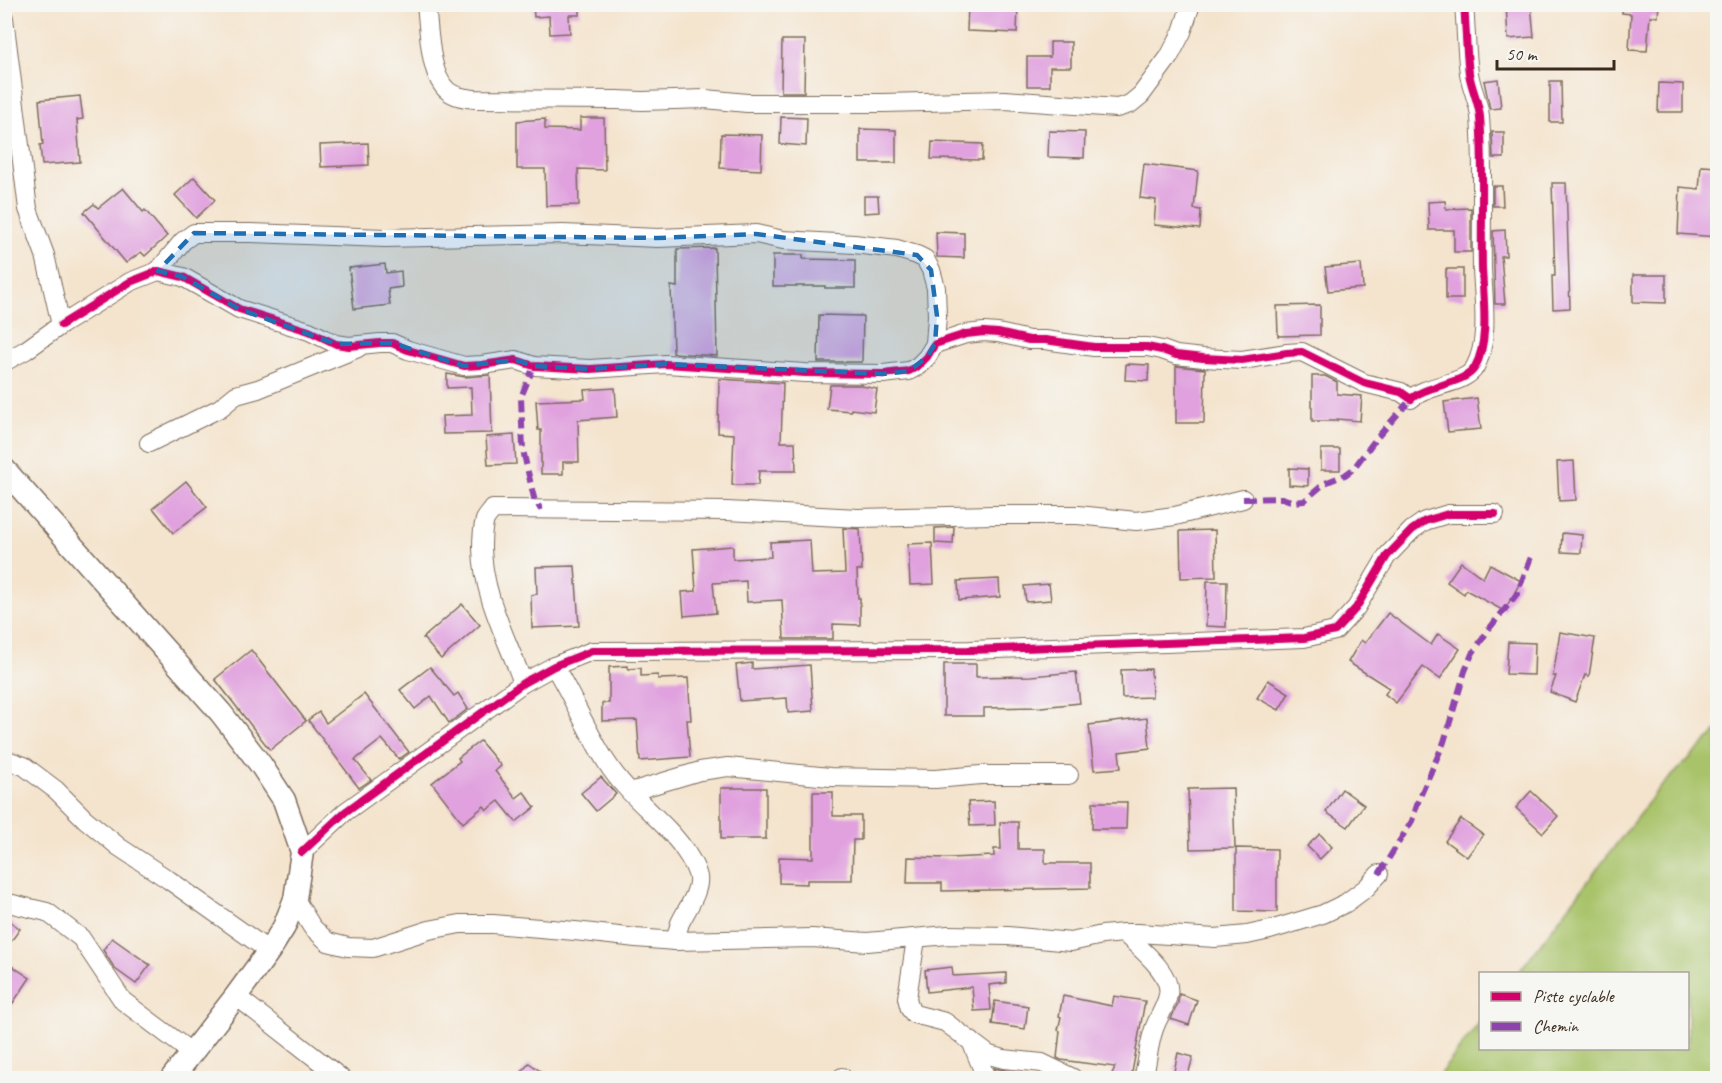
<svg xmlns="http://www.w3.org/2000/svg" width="1722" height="1083" viewBox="0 0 1722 1083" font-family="Caveat,sans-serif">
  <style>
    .green { fill: #a8c369; stroke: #727644; stroke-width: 1.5 }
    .building { fill: #e0a1de }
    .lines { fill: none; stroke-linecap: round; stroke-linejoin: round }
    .minor-casing { stroke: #7c6b5c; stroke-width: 20 }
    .tertiary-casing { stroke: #7c6b5c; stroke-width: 25 }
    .minor { stroke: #fff; stroke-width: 18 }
    .tertiary { stroke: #fff; stroke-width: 22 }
    .quiet { stroke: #8e44ad; stroke-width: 6; stroke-dasharray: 12 6; stroke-linecap: butt }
    .cycleway-casing { stroke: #f6f6f2; stroke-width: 11 }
    .cycleway { stroke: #d6006c; stroke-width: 8 }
    .marked { fill: #1f6fb2; fill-opacity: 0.2; stroke: #1f6fb2; stroke-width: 4.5; stroke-dasharray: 12 8; stroke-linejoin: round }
  </style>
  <rect width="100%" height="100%" fill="#f6f6f2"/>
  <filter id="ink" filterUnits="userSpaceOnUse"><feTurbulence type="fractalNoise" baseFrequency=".0167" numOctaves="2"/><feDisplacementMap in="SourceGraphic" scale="12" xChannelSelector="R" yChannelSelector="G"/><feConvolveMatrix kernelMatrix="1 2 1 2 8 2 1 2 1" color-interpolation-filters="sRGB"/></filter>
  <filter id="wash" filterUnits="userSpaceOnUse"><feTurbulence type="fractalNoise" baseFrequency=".008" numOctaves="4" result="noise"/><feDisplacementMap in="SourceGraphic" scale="24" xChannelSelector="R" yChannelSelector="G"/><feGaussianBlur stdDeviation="1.35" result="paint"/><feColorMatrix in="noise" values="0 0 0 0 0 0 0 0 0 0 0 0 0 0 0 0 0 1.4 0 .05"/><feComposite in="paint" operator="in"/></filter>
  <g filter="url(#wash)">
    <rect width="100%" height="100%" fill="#f4e4ce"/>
    <!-- green -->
    <polygon class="green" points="1717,731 1717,1078 1437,1078 1480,1022 1480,1048 1688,1048 1688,974 1518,973 1657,791"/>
    <g id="blocks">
      <!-- building -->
      <g class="building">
        <polygon points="533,4 580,4 580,15 569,15 570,33 550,34 549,16 534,17"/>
        <polygon points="968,4 1018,4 1017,33 967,31"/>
        <polygon points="1506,4 1531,4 1534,37 1508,39"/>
        <polygon points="1623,4 1659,4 1658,17 1650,16 1647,51 1629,50 1631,14 1622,13"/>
        <polygon points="782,40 805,40 804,92 781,92"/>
        <polygon points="1050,42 1071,42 1071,67 1050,67 1050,86 1027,86 1027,57 1050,57"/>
        <polygon points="1498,79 1501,108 1490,109 1484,81"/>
        <polygon points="1550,81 1561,81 1562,122 1550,122"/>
        <polygon points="1659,83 1683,84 1683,112 1658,112"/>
        <polygon points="80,96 83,119 77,120 80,162 42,165 40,145 43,144 39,100"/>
        <polygon points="781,117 807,118 806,146 780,144"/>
        <polygon points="580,118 604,118 605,170 578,169 579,205 546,206 545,169 517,169 517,121 545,119 545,129 580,130"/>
        <polygon points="860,129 896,130 896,163 860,163"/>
        <polygon points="1049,131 1085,132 1084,158 1048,157"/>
        <polygon points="1492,132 1504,132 1504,158 1493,158"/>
        <polygon points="721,134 762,135 761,170 720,168"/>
        <polygon points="932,142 983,144 982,160 931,159"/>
        <polygon points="368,143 369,165 321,167 320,145"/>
        <polygon points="1144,164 1198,171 1194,209 1201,210 1200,229 1154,225 1156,200 1140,198"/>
        <polygon points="1701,166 1718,167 1718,237 1678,234 1680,187 1699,189"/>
        <polygon points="194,177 215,200 196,218 175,195"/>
        <polygon points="1552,183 1566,183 1570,308 1553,309 1552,276 1555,276"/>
        <polygon points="1493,186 1502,186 1503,206 1493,206"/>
        <polygon points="123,188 143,212 145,210 167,236 145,256 141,252 126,263 84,212 94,204 98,208"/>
        <polygon points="864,196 878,196 879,212 864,213"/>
        <polygon points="1445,201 1446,209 1471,208 1471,252 1454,252 1454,230 1429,230 1428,202"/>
        <polygon points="1505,230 1506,256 1501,256 1505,304 1495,304 1493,231"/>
        <polygon points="936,232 964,233 964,258 937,257"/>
        <polygon points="715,248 717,356 673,353 671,286 677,287 677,249"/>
        <polygon points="773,255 803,255 803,259 855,260 855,288 825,288 825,286 773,286"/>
        <polygon points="385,264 386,273 401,271 402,287 388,289 390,305 354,309 349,268"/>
        <polygon points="1361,264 1363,288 1328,291 1325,267"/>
        <rect x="1446" y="269" width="17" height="30"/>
        <polygon points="1633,275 1666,275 1666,303 1633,302"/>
        <polygon points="1320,305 1320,335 1278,336 1277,306"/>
        <polygon points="819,315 863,316 862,362 818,362"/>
        <polygon points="1126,364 1149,365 1148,381 1125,380"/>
        <polygon points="1176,366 1205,369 1204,423 1176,423"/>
        <polygon points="447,374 465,377 490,375 492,433 443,434 442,416 472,415 471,387 447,388"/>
        <polygon points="1312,376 1325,376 1337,382 1337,394 1362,396 1360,421 1337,419 1337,421 1312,421"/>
        <polygon points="719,379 783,383 781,442 795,442 796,471 759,471 758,485 732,485 734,434 718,433"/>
        <polygon points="830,385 862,385 862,386 877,389 874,412 851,409 851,411 827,409"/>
        <polygon points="615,388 617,417 578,420 579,462 563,462 563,474 541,474 541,430 538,430 536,401 585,399 584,390"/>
        <polygon points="1477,398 1481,429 1448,432 1444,402"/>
        <polygon points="514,435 516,464 488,465 486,437"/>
        <rect x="1321" y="449" width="19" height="21"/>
        <polygon points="1574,461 1576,500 1559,501 1557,462"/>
        <polygon points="1289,468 1308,469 1308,486 1289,485"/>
        <polygon points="186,481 207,507 173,533 153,508"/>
        <polygon points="954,527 953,544 935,543 935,528"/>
        <polygon points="843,528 860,529 862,570 857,570 858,598 860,598 860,625 833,624 833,639 784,639 782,600 747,602 746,581 713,583 716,613 684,616 682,592 696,591 693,549 733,546 733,559 771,557 770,542 810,540 812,574 845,573"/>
        <polygon points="1215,530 1216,577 1181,578 1180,531"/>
        <polygon points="1562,533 1582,535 1581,553 1561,552"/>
        <polygon points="932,543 934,584 910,585 908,544"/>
        <polygon points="1461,562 1483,578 1490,564 1521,581 1504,611 1466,590 1464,594 1447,582"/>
        <polygon points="575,566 579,626 532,628 531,595 537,594 536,567"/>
        <polygon points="999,579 1000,597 959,600 958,581"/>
        <polygon points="1207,581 1227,581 1226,627 1206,626"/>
        <polygon points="1049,584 1051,600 1026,602 1024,586"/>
        <polygon points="462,604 480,625 441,659 423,638"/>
        <polygon points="1388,613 1431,645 1438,634 1460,649 1440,679 1423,667 1396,703 1385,694 1389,688 1348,662 1361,640 1365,643"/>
        <polygon points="1560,632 1595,638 1589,676 1585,675 1575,702 1550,692 1556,676 1553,676"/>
        <polygon points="1508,642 1535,643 1534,675 1506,674"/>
        <polygon points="251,650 306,721 270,750 215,679"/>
        <polygon points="752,663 752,669 810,665 813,711 788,713 787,698 740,701 736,665"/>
        <polygon points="944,664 976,664 976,677 1031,676 1076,672 1080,703 1041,707 984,708 984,716 944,716"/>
        <polygon points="628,666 628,669 641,668 641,676 658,675 658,679 688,678 691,720 687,720 690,757 640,761 637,720 602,721 602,703 609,703 609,667"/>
        <polygon points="430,667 454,696 458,693 468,709 449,723 431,696 415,709 400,690"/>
        <polygon points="1151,669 1152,697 1122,698 1121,670"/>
        <polygon points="1268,680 1289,693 1279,710 1257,698"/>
        <polygon points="364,694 409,752 399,759 382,739 355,760 371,780 359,788 308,720 319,712 326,723"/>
        <polygon points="1147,718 1150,748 1119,752 1121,768 1094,770 1089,725"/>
        <polygon points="480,741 501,766 495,771 516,798 524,792 535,807 516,822 499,801 487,810 484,806 463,823 432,783 460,761 458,758"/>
        <polygon points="601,777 616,794 596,811 581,793"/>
        <rect x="721" y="788" width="45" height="51"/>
        <polygon points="1233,788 1235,848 1190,849 1188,789"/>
        <polygon points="1342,789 1364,805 1348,827 1326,812"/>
        <polygon points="1531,791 1558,816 1543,833 1516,808"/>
        <polygon points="813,792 833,792 833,816 861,816 861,840 853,840 852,880 807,880 807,884 779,883 779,857 813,858"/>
        <polygon points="994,801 995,825 970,826 968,802"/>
        <polygon points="1093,802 1127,802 1126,829 1092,829"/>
        <polygon points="1461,819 1483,835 1467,857 1445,841"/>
        <polygon points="1000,822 1018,822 1018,849 1045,849 1045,863 1090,863 1090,888 942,891 942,883 907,883 908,857 949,858 994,856 994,849 1001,849"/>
        <polygon points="1320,834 1332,847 1320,859 1307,846"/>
        <polygon points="1236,848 1277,849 1277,912 1236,911"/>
        <polygon points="4,917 20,929 4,951"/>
        <polygon points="112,938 150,965 136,984 115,969 103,950"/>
        <polygon points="9,964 30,978 4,1016 4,970"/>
        <polygon points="952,967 953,976 1006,973 1006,983 989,985 991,1010 974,1011 972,987 927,992 925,970"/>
        <polygon points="1179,994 1197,1000 1189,1025 1171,1019 1178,1003"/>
        <polygon points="1063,996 1112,1006 1114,996 1145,1001 1131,1078 1110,1078 1115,1067 1061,1060 1057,1058 1060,1031 1058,1030 1061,1017 1059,1016"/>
        <polygon points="995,1001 1028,1006 1025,1029 992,1024"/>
        <polygon points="1178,1053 1193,1057 1188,1075 1174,1071"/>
        <polygon points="529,1063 550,1078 517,1078"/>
        <polygon points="994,1068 1008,1071 1023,1078 998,1078"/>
      </g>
    </g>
  </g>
  <g filter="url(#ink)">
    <use href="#blocks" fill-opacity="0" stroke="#7c6b5c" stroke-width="1.5"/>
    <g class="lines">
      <defs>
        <g id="minor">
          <path d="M 426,4 C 429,28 429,76 448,91 C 455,97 466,98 475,99 L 617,100 L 642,101 L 705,99 L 747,103 L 883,103 L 1005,100 L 1117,108 L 1130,104 L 1141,95 L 1169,57 L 1182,32 L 1191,4"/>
          <polyline points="4,18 28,209 45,255 61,325 26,350 4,362"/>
          <polyline points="158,271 183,241 194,233 251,233 385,238 563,234 658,238 756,234 783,240 854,244 897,249 917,255 925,259 931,270 936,288 937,316 935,344"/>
          <path d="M 61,325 L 130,282 L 158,271 L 183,277 L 239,309 L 309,331 L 336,344 L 349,346 L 380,343 L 392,343 L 408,350 L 464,366 L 482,365 L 516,360 L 534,366 L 590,369 L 666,364 L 805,373 L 883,374 L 909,371 L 918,366 L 927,357 L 935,344 L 966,334 L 984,332 L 998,333 L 1029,340 L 1045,340 L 1094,347 L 1147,347 L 1162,350 L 1176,355 L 1203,358 L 1242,360 L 1287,353 L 1302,352 L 1364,383 L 1401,392 L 1411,399 C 1427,384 1465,385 1475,367 C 1490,340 1483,298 1482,268 C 1481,218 1484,167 1480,117 C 1479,102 1471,88 1469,73 C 1466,51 1466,27 1464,4"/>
          <polyline points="149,443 220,408 236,395 258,389 358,348"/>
          <path d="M 554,666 C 573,697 587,732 607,763 C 624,790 650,810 672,834 C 681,844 695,863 698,877 C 700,892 686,910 680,923 C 678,929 677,935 675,941"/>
          <path d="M 523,683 C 507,638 483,597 482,548 C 482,539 482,529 485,520 C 487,516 491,512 493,509 L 727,511 L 858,518 L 994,515 L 1078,515 L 1136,521 L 1175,516 L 1243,499"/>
          <polyline points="4,759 24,766 56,790 85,819 119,847 169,880 269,951"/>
          <polyline points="630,792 700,771 728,767 830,777 935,779 981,775 1069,775"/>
          <polyline points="302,852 345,812 523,683 554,666 592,651 970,650 1304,638 1335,631 1356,608 1387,556 1412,530 1425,521 1448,514 1495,514"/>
          <polyline points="295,899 312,927 328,942 348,947 373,948 429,930 460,924 493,924 575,931 636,938 675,941 812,938 867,942 948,935 1008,936 1071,942 1102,935 1124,933 1138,933 1215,938 1247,935 1270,930 1323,914 1346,903 1366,888 1379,874"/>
          <polyline points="4,902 47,912 81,938 123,1001 192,1053"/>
          <path d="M 1124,933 C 1138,947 1173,973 1168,995 C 1166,1007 1158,1017 1154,1029 C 1148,1046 1148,1062 1143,1078"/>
          <polyline points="916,939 907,998 910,1009 914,1014 945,1022 989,1055 1004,1059 1042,1063 1073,1078"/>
          <polyline points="236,996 341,1078"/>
          <polyline points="971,1041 986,1078"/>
          <polyline points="841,1078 842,1077"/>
        </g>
        <polyline id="tertiary" points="4,469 221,713 261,765 284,800 302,852 295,899 284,927 269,951 236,996 172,1078"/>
      </defs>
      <!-- minor casing -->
      <use href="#minor" class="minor-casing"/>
      <!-- tertiary casing -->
      <use href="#tertiary" class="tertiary-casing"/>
      <!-- minor -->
      <use href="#minor" class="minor"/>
      <!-- tertiary -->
      <use href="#tertiary" class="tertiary"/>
      <!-- quiet -->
      <g class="quiet">
        <polyline points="534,366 521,397 523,450 534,498 541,510"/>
        <polyline points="1243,499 1282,498 1294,502 1304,501 1325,483 1345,475 1353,469 1375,440 1411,399"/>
        <polyline points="1379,874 1412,821 1419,799 1444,742 1465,671 1472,654 1489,629 1517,594 1531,557"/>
      </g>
      <defs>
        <g id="cycleway">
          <path d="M 61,325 L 130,282 L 158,271 L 183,277 L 239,309 L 309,331 L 336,344 L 349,346 L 380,343 L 392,343 L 408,350 L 464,366 L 482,365 L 516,360 L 534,366 L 590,369 L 666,364 L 805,373 L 883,374 L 909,371 L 918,366 L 927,357 L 935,344 L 966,334 L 984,332 L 998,333 L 1029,340 L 1045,340 L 1094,347 L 1147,347 L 1162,350 L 1176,355 L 1203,358 L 1242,360 L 1287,353 L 1302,352 L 1364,383 L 1401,392 L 1411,399 C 1427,384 1465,385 1475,367 C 1490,340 1483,298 1482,268 C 1481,218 1484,167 1480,117 C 1479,102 1471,88 1469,73 C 1466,51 1466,27 1464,4"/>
          <polyline points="302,852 345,812 523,683 554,666 592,651 970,650 1304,638 1335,631 1356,608 1387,556 1412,530 1425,521 1448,514 1495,514"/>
        </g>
      </defs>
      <!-- cycleway casing -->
      <use href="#cycleway" class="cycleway-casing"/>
      <!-- cycleway -->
      <use href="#cycleway" class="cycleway"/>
    </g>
  </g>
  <!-- marked area -->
  <path class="marked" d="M 194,233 L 658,238 L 756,234 L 917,255 L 931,270 L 937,316 L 935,344 L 927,357 L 909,371 L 883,374 L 666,364 L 590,369 L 534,366 L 516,360 L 464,366 L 392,343 L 336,344 L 239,309 L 183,277 L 158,271 Z"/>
  <!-- margin -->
  <rect width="1722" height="1083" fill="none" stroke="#f6f6f2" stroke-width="24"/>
  <!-- legend -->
  <rect x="1479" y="972" width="210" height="78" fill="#f6f6f2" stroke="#aba49d" stroke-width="1.5"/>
  <rect x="1491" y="992" width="30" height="9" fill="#d6006c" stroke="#aba49d" stroke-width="1.5"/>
  <text x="1533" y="1002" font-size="18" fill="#3b2a1e">Piste cyclable</text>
  <rect x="1491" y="1022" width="30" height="9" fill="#8e44ad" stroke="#aba49d" stroke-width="1.5"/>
  <text x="1533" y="1032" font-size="18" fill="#3b2a1e">Chemin</text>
  <!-- scale -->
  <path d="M1497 60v9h117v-9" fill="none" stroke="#3b2a1e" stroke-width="3"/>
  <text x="1506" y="60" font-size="18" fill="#3b2a1e" stroke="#f6f6f2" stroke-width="4.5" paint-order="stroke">50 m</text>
</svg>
